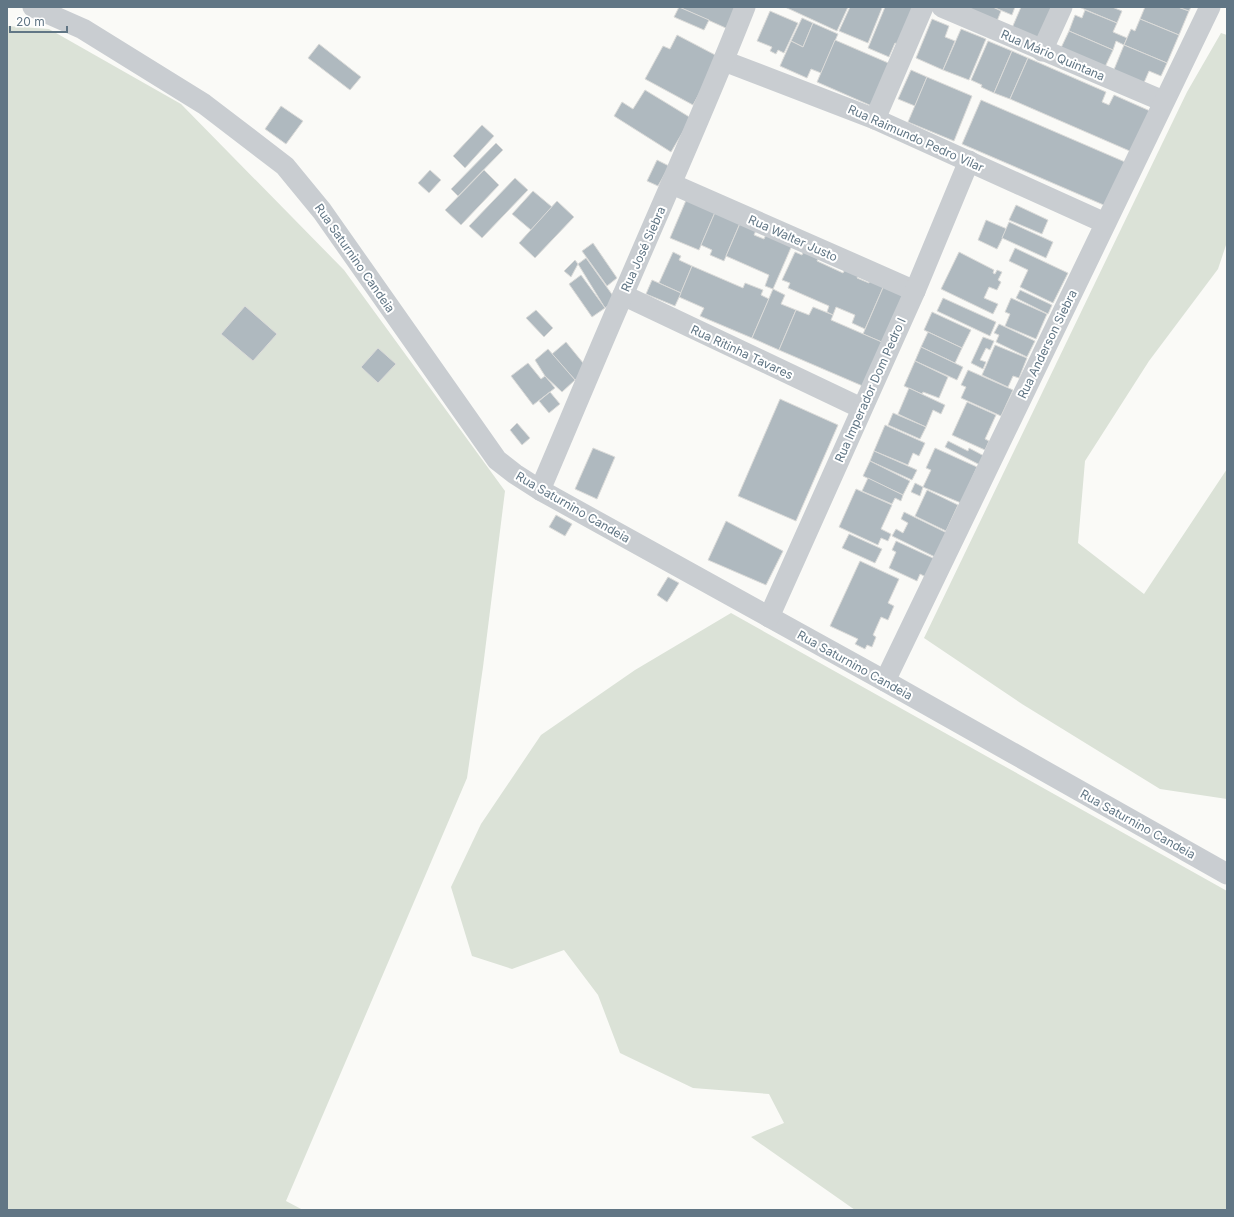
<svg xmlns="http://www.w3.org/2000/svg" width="1234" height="1217" viewBox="0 0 1234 1217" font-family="Inter,sans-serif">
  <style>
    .green { fill: #dbe2d7 }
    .building { fill: #afb9bf; stroke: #dbdbd9 }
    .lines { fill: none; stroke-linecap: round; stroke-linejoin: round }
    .street { stroke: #c9cdd1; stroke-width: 21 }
    .labels { text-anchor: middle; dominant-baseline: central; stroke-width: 4; stroke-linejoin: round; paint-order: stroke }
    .street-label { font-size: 12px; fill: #617685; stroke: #fff }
  </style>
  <rect width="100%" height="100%" fill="#fafaf7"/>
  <!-- green -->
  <g class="green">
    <polygon points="7,26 49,29 181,104 344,270 505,491 483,667 467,778 286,1201 303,1210 7,1210"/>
    <polygon points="1221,33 1227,35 1227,242 1218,269 1149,361 1085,461 1078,543 1144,594 1227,469 1227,799 1160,789 1022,704 924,638 1187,92"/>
    <polygon points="731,613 1227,891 1227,1210 855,1210 751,1137 784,1123 769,1094 693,1088 620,1053 598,995 564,950 512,969 472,956 451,887 481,824 541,735 635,670"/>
  </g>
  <!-- building -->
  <g class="building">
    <polygon points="679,7 738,7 728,29"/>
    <polygon points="679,7 709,20 704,30 674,17"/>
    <polygon points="785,7 848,7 837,31"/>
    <polygon points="850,7 880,7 882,8 868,43 839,31"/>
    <polygon points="885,7 909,7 917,10 902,46 895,43 889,57 868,48"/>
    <polygon points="965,7 993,7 1001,11 997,21"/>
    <polygon points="993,7 1015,7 1012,15"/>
    <polygon points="1021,7 1055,7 1041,40 1012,28"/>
    <polygon points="1079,7 1112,7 1122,11 1117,23"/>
    <polygon points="1145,7 1178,7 1189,11 1179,35 1140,19"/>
    <polygon points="1178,7 1191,7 1189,11"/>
    <polygon points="1085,10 1117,23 1113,32 1127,38 1124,45 1116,41 1113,50 1069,31 1075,15 1082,18"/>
    <polygon points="770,11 798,23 784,53 778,50 776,54 770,51 772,47 757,41"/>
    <polygon points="802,18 813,23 803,47 791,41"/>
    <polygon points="932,19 949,26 945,37 955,41 943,70 916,58"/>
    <polygon points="1140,19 1179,35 1167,63 1124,45 1131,29 1135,31"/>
    <polygon points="813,23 838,34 821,73 811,69 807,78 780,66 791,41 803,47"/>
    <polygon points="961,29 986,39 969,80 943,70"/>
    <polygon points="1069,31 1113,50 1104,69 1060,50"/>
    <polygon points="677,35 719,57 693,105 645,79 663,46 670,49"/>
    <polygon points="835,40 893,65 874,107 817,82"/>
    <polygon points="988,41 1012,51 994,93 981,87 982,85 971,80"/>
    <polygon points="319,44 361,77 350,90 308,58"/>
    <polygon points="1124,45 1167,63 1161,76 1149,71 1143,85 1113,72"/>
    <polygon points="1012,51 1028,58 1010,99 994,93"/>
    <polygon points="1028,58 1106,92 1102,102 1109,105 1114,95 1150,111 1132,152 1010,99"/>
    <polygon points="911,70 927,77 915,106 898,99"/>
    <polygon points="927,77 972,96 954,141 908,122"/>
    <polygon points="645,90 691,118 671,152 614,116 622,102 633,109"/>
    <polygon points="981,100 1125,162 1106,206 962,144"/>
    <polygon points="281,106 303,121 286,144 265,129"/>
    <polygon points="482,125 494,136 465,168 453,156"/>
    <polygon points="496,143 503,150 458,196 451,189"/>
    <polygon points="657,160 669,166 658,186 647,181"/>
    <polygon points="430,170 441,180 429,193 418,183"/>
    <polygon points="484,170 499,185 461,225 445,210"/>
    <polygon points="515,178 528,190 482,238 469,226"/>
    <polygon points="533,191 552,207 531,230 512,214"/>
    <polygon points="687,198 716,210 699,250 670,238"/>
    <polygon points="557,201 574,217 535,258 519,243"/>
    <polygon points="1016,205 1048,220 1042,234 1009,220"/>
    <polygon points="716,210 741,221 724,261 710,255 712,250 701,245"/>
    <polygon points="986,220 1007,229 997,249 978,240"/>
    <polygon points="741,221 757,228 754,235 764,239 767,232 793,243 773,289 765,286 769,275 726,256"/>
    <polygon points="1009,222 1053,242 1046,258 1002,238"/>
    <polygon points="593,243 617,278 607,286 582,251"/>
    <polygon points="805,248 820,254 817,261 843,273 847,266 860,272 857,278 869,283 871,277 885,283 865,329 852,323 855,315 836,307 833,315 827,312 829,306 788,288 790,283 782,280 795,252 802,255"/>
    <polygon points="1015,248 1068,273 1053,303 1020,287 1028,270 1009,261"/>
    <polygon points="673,252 681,256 679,260 692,266 681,293 659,283"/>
    <polygon points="959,252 994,270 993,273 995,274 997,270 1002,272 998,280 1001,282 997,290 989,287 984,298 998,304 993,314 941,289"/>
    <polygon points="586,258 616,300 605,308 578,264"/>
    <polygon points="575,260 578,264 571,277 564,271"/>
    <polygon points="692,266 743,288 745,283 763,290 761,295 769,299 752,338 700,316 704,308 679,297"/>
    <polygon points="581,275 605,308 592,317 569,284"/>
    <polygon points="652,280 681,293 675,306 646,294"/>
    <polygon points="885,283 906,292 884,343 863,334"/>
    <polygon points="773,289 785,295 781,304 796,310 779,350 752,338"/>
    <polygon points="1020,290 1052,305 1048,314 1016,298"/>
    <polygon points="943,298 996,322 990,336 937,311"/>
    <polygon points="1011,298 1047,314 1036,339 1005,326 1010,314 1005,312"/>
    <polygon points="245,306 277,334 253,361 221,334"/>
    <polygon points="813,307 833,315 831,320 884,343 865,387 779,350 796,310 809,315"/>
    <polygon points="536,310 553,328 544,337 526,318"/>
    <polygon points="932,312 971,330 962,348 924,330"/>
    <polygon points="999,324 1035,341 1027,357 996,342 999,335 994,333"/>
    <polygon points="928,332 962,348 955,363 921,347"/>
    <polygon points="983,337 994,341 990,350 986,348 980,360 986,362 983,369 971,363"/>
    <polygon points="566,342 588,369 575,380 552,354"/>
    <polygon points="995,345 1027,358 1019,378 1013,376 1008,387 982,375"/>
    <polygon points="921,347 963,367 957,380 915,361"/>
    <polygon points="378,348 396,364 378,383 361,367"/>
    <polygon points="548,349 575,380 562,392 545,376 535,360"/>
    <polygon points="915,361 948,377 939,398 923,392 922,394 904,386"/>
    <polygon points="528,363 541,379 545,376 555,388 533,405 511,376"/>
    <polygon points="968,370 1013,390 1001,416 961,398 966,387 961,385"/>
    <polygon points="909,388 945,405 941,414 933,410 926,427 898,414"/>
    <polygon points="550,392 560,404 549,413 539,401"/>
    <polygon points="780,399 838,425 796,521 738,496"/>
    <polygon points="967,402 996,415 985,439 989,441 985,450 952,435"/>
    <polygon points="893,413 926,427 920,439 888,425"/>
    <polygon points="517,423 530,438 522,445 510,430"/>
    <polygon points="885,425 925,443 919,456 913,453 908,465 874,451"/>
    <polygon points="948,441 968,451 969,448 984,456 980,465 945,447"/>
    <polygon points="593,448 615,457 597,499 575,489"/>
    <polygon points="935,448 977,467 961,503 923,487 931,470 926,468"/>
    <polygon points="874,451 917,470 912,480 870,461"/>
    <polygon points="870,461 910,481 903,495 863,476"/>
    <polygon points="868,478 903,495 901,501 895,498 892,504 862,491"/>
    <polygon points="915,483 923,487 920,496 911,492"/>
    <polygon points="856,489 892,505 881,529 891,534 888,541 881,538 878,545 839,527"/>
    <polygon points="927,490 958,505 946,531 915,516"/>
    <polygon points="904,512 947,533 935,557 892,536 896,529 903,533 908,523 901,519"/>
    <polygon points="556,515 572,524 565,536 549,527"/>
    <polygon points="726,521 783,551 766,585 708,560"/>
    <polygon points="849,534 882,549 875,563 842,548"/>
    <polygon points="896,541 935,559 926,577 920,574 917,581 889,568 896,552 892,550"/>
    <polygon points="860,561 899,579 888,603 894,606 888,620 881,617 873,635 876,637 872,647 867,645 865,649 855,644 858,639 830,626"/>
    <polygon points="668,577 679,583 667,602 657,595"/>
  </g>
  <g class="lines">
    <!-- street -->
    <g class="street">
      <polyline points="33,7 83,29 204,104 285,166 322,211 497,460 515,474 540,490 885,681 1227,874"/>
      <polyline points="942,7 1163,101"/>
      <polyline points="1042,51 1062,7"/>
      <polyline points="724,61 875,119 1105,223"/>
      <polyline points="875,119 923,7"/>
      <polyline points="672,184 915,291"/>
      <polyline points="623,295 861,408"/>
      <path d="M 540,490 C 568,425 595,359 623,295 C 664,199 707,104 745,7"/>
      <polyline points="769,617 915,291 969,161"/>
      <polyline points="885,681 1210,7"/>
    </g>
  </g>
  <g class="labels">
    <!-- street labels -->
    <g class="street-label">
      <text transform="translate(1053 55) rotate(23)">Rua Mário Quintana</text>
      <text transform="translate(916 138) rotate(24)">Rua Raimundo Pedro Vilar</text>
      <text transform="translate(793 238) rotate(24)">Rua Walter Justo</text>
      <text transform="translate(643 249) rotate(-66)">Rua José Siebra</text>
      <text transform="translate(355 258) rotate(55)">Rua Saturnino Candeia</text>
      <text transform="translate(1047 344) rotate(-64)">Rua Anderson Siebra</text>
      <text transform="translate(742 352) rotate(25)">Rua Ritinha Tavares</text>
      <text transform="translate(870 390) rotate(-66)">Rua Imperador Dom Pedro I</text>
      <text transform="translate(573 507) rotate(30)">Rua Saturnino Candeia</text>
      <text transform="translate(855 665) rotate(29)">Rua Saturnino Candeia</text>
      <text transform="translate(1138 824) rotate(29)">Rua Saturnino Candeia</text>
    </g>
  </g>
  <!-- border -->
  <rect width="1234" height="1217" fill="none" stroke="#617685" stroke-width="16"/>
  <!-- scale -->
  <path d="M10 26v6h57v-6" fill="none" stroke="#617685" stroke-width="2"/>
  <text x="16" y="26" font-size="12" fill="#617685" stroke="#ffffff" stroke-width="3" paint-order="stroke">20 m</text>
</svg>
